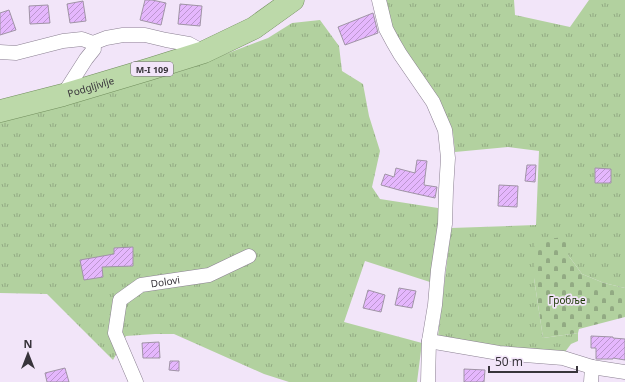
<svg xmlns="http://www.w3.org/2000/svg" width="625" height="382" viewBox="0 0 625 382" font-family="'Noto Sans',sans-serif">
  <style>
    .grass { fill: url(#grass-tufts) }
    .cemetery { fill: url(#cemetery-stones) }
    .building { fill: url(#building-hatch); stroke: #a094a6 }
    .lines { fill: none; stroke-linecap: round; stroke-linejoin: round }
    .street-casing { stroke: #8b8092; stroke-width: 15 }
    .primary-casing { stroke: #718e5d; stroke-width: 23 }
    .street { stroke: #fff; stroke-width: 14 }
    .primary { stroke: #bcd9a9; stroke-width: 22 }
    .labels { text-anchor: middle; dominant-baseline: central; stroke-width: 3.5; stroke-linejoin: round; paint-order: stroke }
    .shield { fill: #f2e5f9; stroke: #706974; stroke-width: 1 }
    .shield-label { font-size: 9px; font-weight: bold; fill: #38343b }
    .street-label { font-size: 10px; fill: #38343b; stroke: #f2e5f9 }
    .park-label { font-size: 10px; fill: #1f3a06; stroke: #f2e5f9 }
  </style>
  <defs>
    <pattern id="grass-tufts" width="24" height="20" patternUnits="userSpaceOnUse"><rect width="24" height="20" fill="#b2d19f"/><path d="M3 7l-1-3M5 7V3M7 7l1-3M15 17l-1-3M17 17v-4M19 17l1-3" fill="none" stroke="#92aa83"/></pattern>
    <pattern id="cemetery-stones" width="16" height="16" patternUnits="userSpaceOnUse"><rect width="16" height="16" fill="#b2d19f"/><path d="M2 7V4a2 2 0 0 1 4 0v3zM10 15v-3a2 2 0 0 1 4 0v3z" fill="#92aa83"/></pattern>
    <pattern id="building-hatch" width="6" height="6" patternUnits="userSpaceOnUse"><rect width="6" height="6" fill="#e5b7fd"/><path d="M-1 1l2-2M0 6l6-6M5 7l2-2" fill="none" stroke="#bb96ce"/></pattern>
  </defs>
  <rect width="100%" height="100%" fill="#f2e5f9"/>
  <!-- grass -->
  <g class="grass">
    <polygon points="385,0 514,0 515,15 570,27 589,0 625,0 625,288 604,283 582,274 568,255 534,278 543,338 578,333 578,341 571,344 565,352 536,349 495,347 438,336 451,228 536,225 539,151 508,147 455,152 453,133 448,119 392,30"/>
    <polygon points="320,20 339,46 342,71 363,84 369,116 380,151 372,187 380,199 438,208 438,234 433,283 365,261 344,322 422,343 417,382 289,382 264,374 174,334 155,334 126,336 113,360 47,294 0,293 0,120 181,71 268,38 292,23"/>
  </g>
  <!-- cemetery -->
  <polygon class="cemetery" points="566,237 568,255 582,274 604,283 625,288 625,317 579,329 578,333 543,338 534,278 535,240"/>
  <!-- building -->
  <g class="building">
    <polygon points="145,0 152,0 166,3 161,25 140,20"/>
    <polygon points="83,1 86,21 70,23 67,4"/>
    <polygon points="180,4 202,6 200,26 178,24"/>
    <polygon points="48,5 50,23 30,24 29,6"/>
    <polygon points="9,10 16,30 0,35 0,13"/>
    <polygon points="373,13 378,33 345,45 338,27"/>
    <polygon points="417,160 427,161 424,185 437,187 435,198 399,190 381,185 385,174 394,177 396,168 415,173"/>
    <polygon points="527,165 536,165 535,182 525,181"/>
    <polygon points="595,168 611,169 611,183 595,183"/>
    <polygon points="499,185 518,186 517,207 498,206"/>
    <polygon points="133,247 133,266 102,267 103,277 84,280 80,260 114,254 114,248"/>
    <polygon points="399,288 416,291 412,308 395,305"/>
    <polygon points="368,290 385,295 381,312 363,308"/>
    <polygon points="591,336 613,337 613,338 625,339 625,360 613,358 613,359 596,359 596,348 591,348"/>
    <polygon points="159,342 160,358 143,358 142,343"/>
    <polygon points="170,361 179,361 179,371 169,370"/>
    <polygon points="65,368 69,382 47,382 45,373"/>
    <polygon points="464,369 485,370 484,382 464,382"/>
  </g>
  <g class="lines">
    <defs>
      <g id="street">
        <polyline points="379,0 386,29 393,42 400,54 433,102 445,130 448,158 446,190 445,224 438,270 435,305 429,341 428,382"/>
        <polyline points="0,52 16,53 63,41 82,39 93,43 106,38 123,35 145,35 166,40 189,44 204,52"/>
        <polyline points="63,95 86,59 94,49 93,43"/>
        <polyline points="429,341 499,353 563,358 592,367 591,382"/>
        <polyline points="592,367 625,372"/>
        <path id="s1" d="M 136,382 L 115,333 L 120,300 L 141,285 L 209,275 L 249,256"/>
      </g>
      <g id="primary">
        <path id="s2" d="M 0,111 L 63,95 L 150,69 L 204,52 L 254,28 L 293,0"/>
      </g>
    </defs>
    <!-- street casing -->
    <use href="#street" class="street-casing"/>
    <!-- primary casing -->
    <use href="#primary" class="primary-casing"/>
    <!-- street -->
    <use href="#street" class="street"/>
    <!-- primary -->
    <use href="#primary" class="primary"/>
  </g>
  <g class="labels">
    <!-- shield labels -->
    <rect class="shield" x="131" y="62" width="42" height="14" rx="3"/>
    <g class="shield-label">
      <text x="152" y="69">M-I 109</text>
    </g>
    <!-- street labels -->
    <g class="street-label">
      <text stroke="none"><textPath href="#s2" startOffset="94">Podgljivlje</textPath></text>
      <text stroke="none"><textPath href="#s1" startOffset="137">Dolovi</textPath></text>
    </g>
    <!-- park labels -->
    <g class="park-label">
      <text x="567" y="300">Гробље</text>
    </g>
  </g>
  <!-- north arrow -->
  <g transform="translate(28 354)" stroke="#f2e5f9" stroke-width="3" paint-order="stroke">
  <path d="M0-3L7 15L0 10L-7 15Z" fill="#38343b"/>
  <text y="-6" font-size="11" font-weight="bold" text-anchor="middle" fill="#38343b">N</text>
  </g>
  <!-- scale -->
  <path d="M489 366v6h88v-6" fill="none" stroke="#38343b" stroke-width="2"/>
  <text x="495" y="366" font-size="12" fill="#38343b" stroke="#f2e5f9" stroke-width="3" paint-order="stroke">50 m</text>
</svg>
